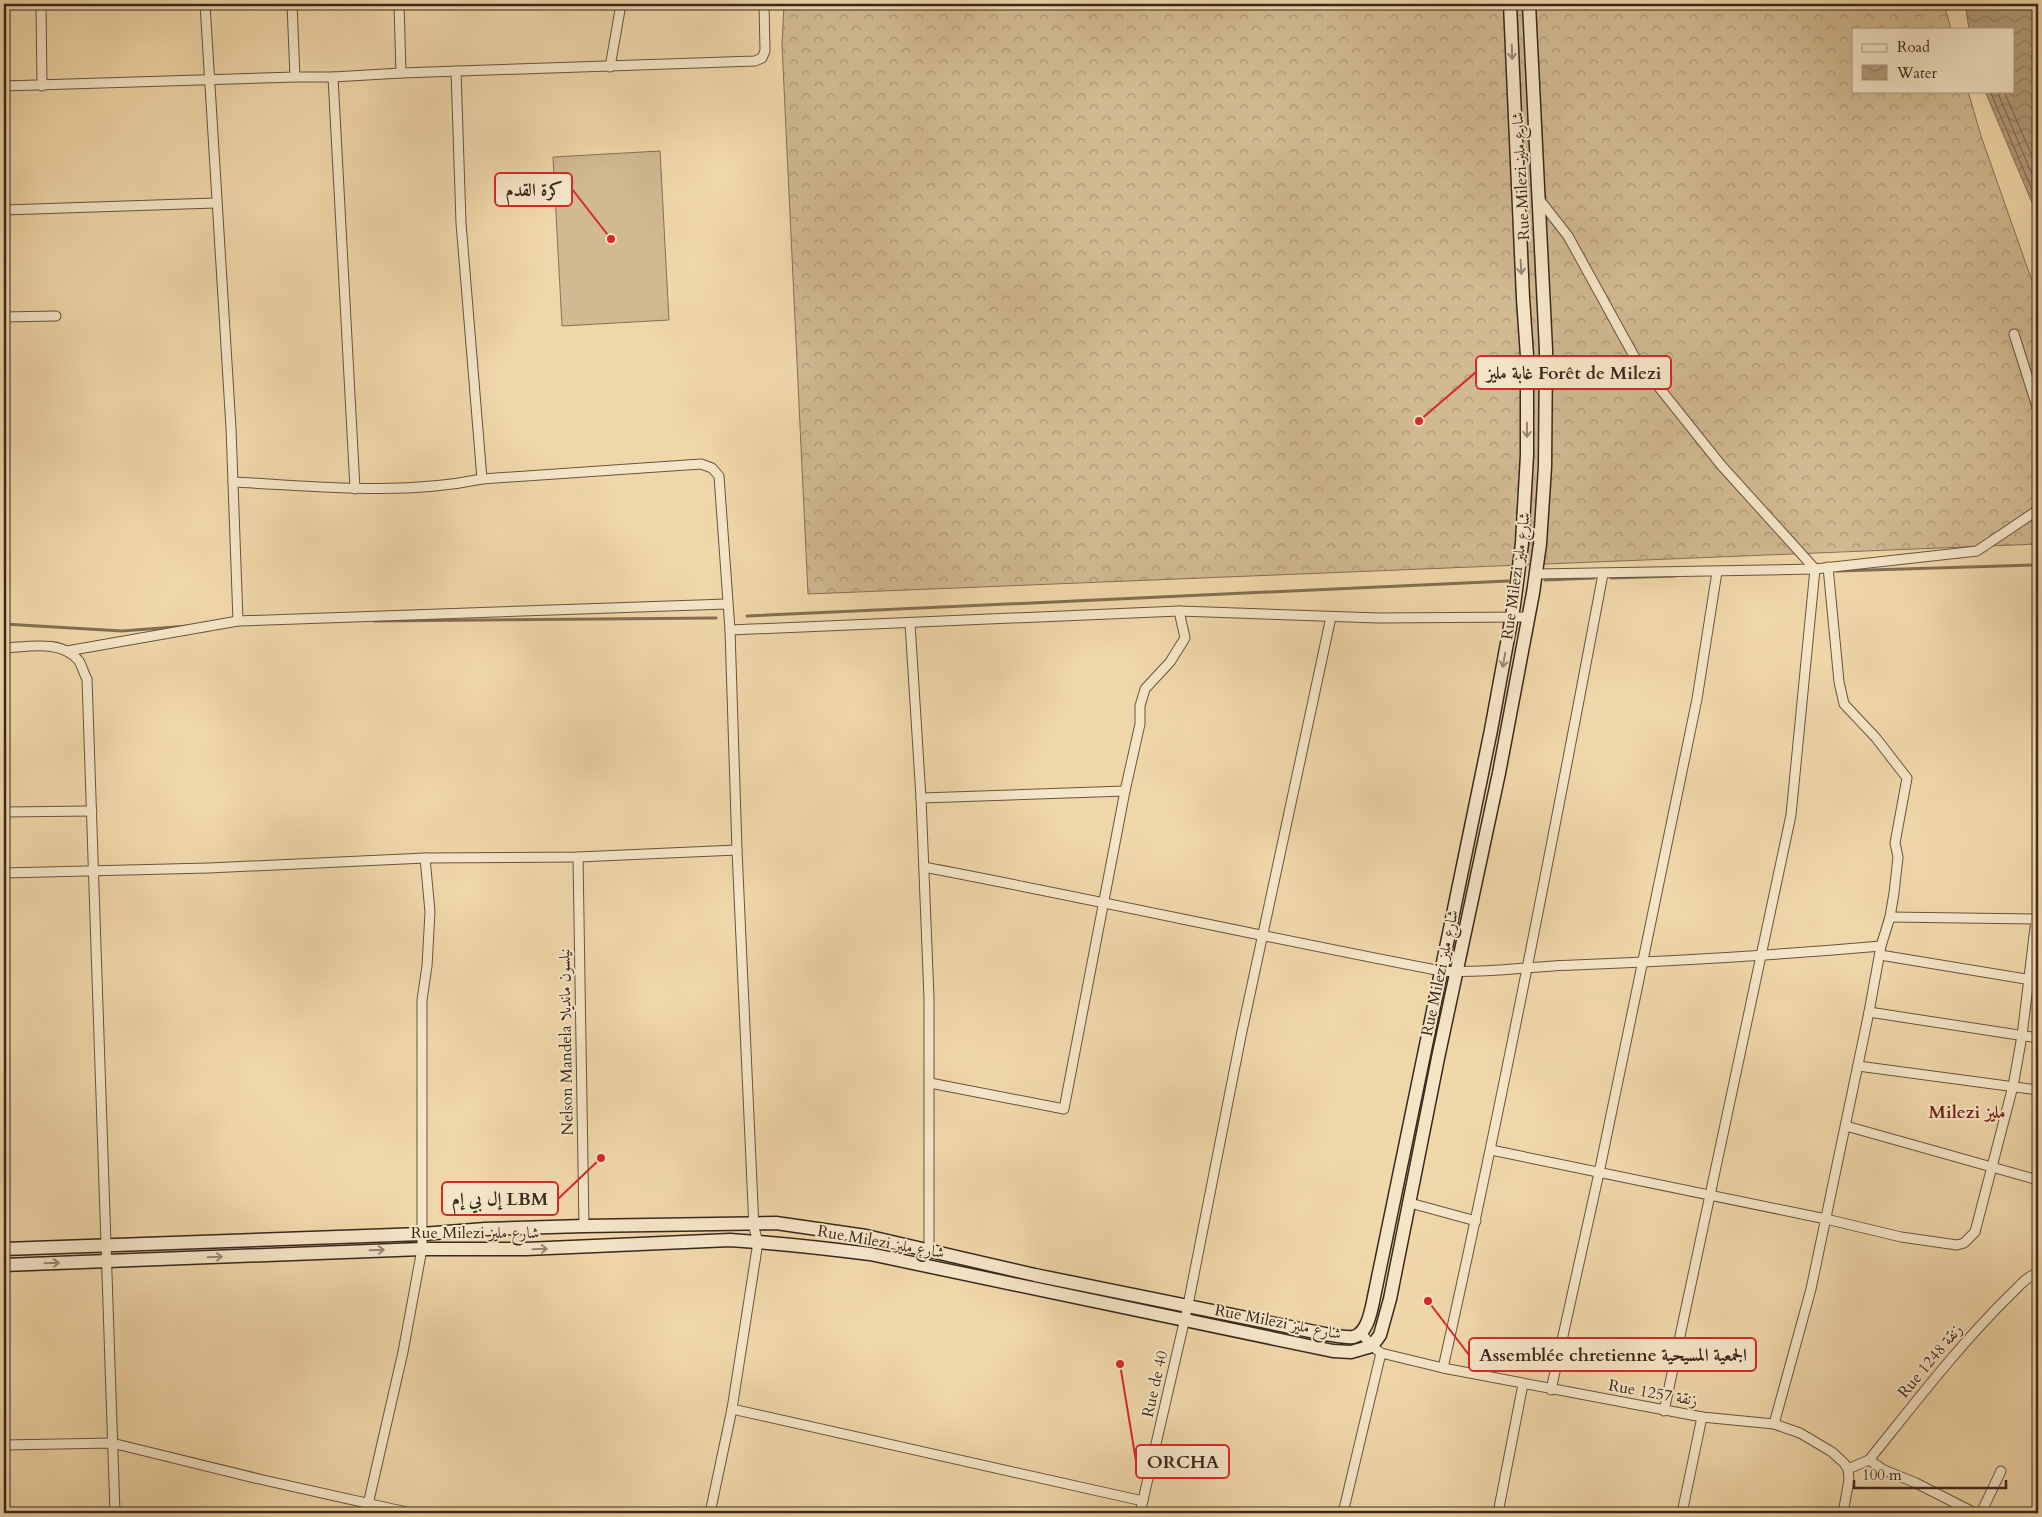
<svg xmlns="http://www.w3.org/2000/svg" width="2042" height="1517" viewBox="0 0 2042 1517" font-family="Cardo,Amiri,serif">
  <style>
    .forest { fill: url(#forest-crowns); stroke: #857057 }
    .pitch { fill: #d1b991; stroke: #857057 }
    .water { fill: url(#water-waves); stroke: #826e54 }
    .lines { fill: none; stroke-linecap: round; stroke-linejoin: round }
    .shore { stroke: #76624b; stroke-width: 1 }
    .stream { stroke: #826e54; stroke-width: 3 }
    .street-casing { stroke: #675440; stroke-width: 11 }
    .secondary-casing { stroke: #39281d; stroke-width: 15 }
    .street { stroke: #f5e5c7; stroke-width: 9 }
    .secondary { stroke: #f5e5c7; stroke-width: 12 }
    .oneway { stroke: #978672 }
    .labels { text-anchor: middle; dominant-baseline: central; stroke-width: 4; stroke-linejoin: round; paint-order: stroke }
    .street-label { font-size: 16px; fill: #39281d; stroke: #f5e5c7 }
    .neighbourhood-label { font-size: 18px; font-weight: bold; fill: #7a1f14; stroke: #f5e5c7 }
    .leader { fill: none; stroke: #d62828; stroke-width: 2 }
    .callout-dot { fill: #d62828; stroke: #f5e5c7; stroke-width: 2 }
    .callout { fill: #f5e5c7; stroke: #d62828; stroke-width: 2 }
    .callout-label { font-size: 18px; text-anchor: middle; font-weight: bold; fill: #39281d }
  </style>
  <defs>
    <pattern id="forest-crowns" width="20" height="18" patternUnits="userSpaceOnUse" patternTransform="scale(1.25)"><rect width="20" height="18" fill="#d1b991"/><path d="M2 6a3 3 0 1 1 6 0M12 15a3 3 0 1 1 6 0" fill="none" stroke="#ab9676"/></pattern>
    <pattern id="water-waves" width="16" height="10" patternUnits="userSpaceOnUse" patternTransform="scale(1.25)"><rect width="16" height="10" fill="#b29c79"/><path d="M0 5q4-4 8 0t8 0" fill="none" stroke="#927f63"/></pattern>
  </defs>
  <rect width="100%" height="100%" fill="#f0d7a9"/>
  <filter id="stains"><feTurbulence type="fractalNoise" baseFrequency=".004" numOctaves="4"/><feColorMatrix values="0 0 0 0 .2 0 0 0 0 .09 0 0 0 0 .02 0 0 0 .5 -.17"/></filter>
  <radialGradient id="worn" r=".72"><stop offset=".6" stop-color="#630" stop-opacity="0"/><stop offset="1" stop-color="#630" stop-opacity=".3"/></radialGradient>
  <!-- forest -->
  <polygon class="forest" points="784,4 1944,4 1951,29 1853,29 1853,91 1968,91 1981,136 2038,298 2038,544 808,594 782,45"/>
  <!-- pitch -->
  <polygon class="pitch" points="660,151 669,320 562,326 553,157"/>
  <!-- water -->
  <polygon class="water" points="1965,4 2038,4 2038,217 1985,91 2013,91 2013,29 1969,29"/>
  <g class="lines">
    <!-- shore -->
    <g class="shore">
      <polyline points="1990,91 2038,204"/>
      <polyline points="1997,91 2038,189"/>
      <polyline points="2004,91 2038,170"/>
    </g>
    <!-- stream -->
    <g class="stream">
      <polyline points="1837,571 2038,565"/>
      <polyline points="1611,578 1675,576"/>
      <polyline points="1545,580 1594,578"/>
      <polyline points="747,616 1508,581"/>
      <polyline points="374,621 716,618"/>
      <polyline points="4,624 122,631 188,626"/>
    </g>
    <defs>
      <g id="street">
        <polyline points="41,4 42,86"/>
        <polyline points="205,4 231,428 238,621"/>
        <polyline points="292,4 295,77"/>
        <polyline points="399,4 401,73"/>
        <polyline points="610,67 621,4"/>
        <polyline points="456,71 461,223 482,479"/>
        <polyline points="333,77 355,489"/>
        <polyline points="4,86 295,77 333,77 401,73 755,61 762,58 765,51 764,4"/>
        <polyline points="1539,199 1568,236 1634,356 1721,465 1815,569 1791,815 1664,1411"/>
        <polyline points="4,210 215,203"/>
        <polyline points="4,317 56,316"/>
        <polyline points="2014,334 2038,410"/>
        <path d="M 233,482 C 317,486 399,496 482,479 L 701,464 L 712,468 L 719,476 L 730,630 L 737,850 L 754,1228 L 758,1242 L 732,1409 L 710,1513"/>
        <polyline points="1536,574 1815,569 1977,551 2038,510"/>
        <polyline points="910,623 921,798 929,998 929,1250"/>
        <polyline points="730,630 1179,611 1378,618 1528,617"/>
        <path d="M 4,648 C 28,647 62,639 79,661 C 82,666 84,674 87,679 C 98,957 104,1235 115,1513"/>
        <polyline points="67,651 238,621 727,604"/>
        <polyline points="921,798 1125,791"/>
        <polyline points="4,812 92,811"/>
        <polyline points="578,857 584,1226"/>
        <path d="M 924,867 C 1097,900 1268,938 1441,971 C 1485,974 1529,966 1574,965 C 1676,961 1779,955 1881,946"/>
        <polyline points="4,873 209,868 425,858 578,857 737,850"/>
        <polyline points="1890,917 2038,919"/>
        <polyline points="1880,955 2038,981"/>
        <polyline points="1869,1012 2038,1038"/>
        <polyline points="1858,1066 2038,1090"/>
        <polyline points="930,1083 1064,1109 1125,791 1140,724 1140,706 1145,689 1170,662 1185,638 1179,611"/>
        <polyline points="1846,1126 2038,1180"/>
        <polyline points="1491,1150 1826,1219 1901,1237 1957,1245 1964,1243 1975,1232 2013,1086 2022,1036 2036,919"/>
        <polyline points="1410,1203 1476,1221"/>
        <polyline points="1361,1333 1372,1346 1381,1353 1443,1368 1702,1417 1774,1424 1800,1433 1832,1452 1844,1463 1848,1469 1849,1480 1843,1513"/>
        <path d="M 1443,1368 C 1502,1104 1553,839 1603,574"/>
        <polyline points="1551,1390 1599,1173 1697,699 1717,572"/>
        <polyline points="732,1409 1143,1501"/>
        <polyline points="1774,1424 1811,1289 1869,1012 1881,946 1890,917 1894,893 1898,857 1895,843 1907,778 1876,738 1844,704 1839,682 1828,567"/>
        <polyline points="4,1445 112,1443 259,1479 411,1513"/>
        <polyline points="1869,1460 1884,1470 1916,1483 1975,1513"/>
        <path d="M 1848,1469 L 1869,1460 C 1915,1403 1959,1345 2011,1294 C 2018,1288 2028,1274 2038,1274"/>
        <polyline points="366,1513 403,1352 422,1249 422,1000 427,966 430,912 425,858"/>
        <polyline points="1140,1513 1188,1305 1241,1036 1331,617"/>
        <polyline points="1343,1513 1381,1353"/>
        <polyline points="1498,1513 1523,1384"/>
        <polyline points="1682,1513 1702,1417"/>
        <polyline points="1981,1513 2001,1471"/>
      </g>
      <g id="secondary">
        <path d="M 4,1249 L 422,1234 L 485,1229 L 584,1226 L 776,1223 L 866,1236 L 1035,1275 L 1325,1334 C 1333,1335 1344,1338 1353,1337 C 1369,1334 1372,1305 1375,1292 L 1491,730 L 1514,605 L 1522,543 L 1527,455 L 1527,356 L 1523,298 L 1510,4"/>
        <path d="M 4,1265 L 422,1249 L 526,1249 L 730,1240 C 777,1243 823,1248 870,1254 L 1333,1351 L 1351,1352 L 1372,1346 L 1380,1335 L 1390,1299 L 1438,1058 L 1499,773 L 1533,593 L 1540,544 L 1545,467 L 1546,350 L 1529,4"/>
      </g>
    </defs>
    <!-- street casing -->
    <use href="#street" class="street-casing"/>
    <!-- secondary casing -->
    <use href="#secondary" class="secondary-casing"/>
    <!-- street -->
    <use href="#street" class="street"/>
    <!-- secondary -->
    <use href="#secondary" class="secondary"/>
  </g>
  <!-- one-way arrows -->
  <defs><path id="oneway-shaft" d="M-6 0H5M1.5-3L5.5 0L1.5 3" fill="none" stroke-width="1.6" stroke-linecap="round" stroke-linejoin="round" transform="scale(1.25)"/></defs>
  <g class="oneway">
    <use href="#oneway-shaft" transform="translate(1512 52) rotate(88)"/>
    <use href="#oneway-shaft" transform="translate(1521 267) rotate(87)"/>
    <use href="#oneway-shaft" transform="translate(1527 430) rotate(90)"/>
    <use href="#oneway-shaft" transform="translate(1504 660) rotate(100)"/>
    <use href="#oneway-shaft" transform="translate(540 1249) rotate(-2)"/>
    <use href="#oneway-shaft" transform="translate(377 1250) rotate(-2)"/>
    <use href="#oneway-shaft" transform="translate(215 1257) rotate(-2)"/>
    <use href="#oneway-shaft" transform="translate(52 1263) rotate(-2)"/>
  </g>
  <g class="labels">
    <!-- street labels -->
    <g class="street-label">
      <text transform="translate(1521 176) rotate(-93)">Rue Milezi شارع مليز</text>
      <text transform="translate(1516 576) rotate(-82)">Rue Milezi شارع مليز</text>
      <text transform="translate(1440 973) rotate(-78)">Rue Milezi شارع مليز</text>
      <text transform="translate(566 1042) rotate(-91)">Nelson Mandela نيلسون مانديلا</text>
      <text x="475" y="1233">Rue Milezi شارع مليز</text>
      <text transform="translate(881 1242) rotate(10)">Rue Milezi شارع مليز</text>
      <text transform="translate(1278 1322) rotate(11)">Rue Milezi شارع مليز</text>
      <text transform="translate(1930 1361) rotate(-50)">Rue 1248 زنقة</text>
      <text transform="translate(1155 1384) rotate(-77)">Rue de 40</text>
      <text transform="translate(1653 1393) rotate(10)">Rue 1257 زنقة</text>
    </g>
    <!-- neighbourhood labels -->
    <g class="neighbourhood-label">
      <text x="1967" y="1112">Milezi مليز</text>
    </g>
  </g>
  <!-- callouts -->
  <path class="leader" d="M611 239L572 189M1419 421L1476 372M601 1158L558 1199M1428 1301L1469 1355M1120 1364L1136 1461"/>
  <g class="callout-dot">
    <circle cx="611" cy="239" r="5"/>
    <circle cx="1419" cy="421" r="5"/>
    <circle cx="601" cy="1158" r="5"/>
    <circle cx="1428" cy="1301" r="5"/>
    <circle cx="1120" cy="1364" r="5"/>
  </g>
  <g class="callout">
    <rect x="495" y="173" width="77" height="33" rx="5"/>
    <rect x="1476" y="356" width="195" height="33" rx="5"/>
    <rect x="442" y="1182" width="116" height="33" rx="5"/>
    <rect x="1469" y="1338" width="287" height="33" rx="5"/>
    <rect x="1136" y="1445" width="93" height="33" rx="5"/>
  </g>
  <g class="callout-label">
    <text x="534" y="196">كرة القدم</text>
    <text x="1574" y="379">غابة مليز Forêt de Milezi</text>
    <text x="500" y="1205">إل بي إم LBM</text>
    <text x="1613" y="1361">Assemblée chretienne الجمعية المسيحية</text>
    <text x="1183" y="1468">ORCHA</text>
  </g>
  <!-- margin -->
  <rect width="2042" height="1517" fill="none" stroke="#f0d7a9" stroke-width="20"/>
  <rect x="5" y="5" width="2032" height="1507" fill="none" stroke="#39281d" stroke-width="2.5"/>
  <rect x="10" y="10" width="2022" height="1497" fill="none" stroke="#39281d"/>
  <!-- legend -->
  <rect x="1852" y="28" width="162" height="65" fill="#f5e5c7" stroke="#aa9983"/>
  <rect x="1862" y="44" width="25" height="8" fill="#f5e5c7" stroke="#aa9983"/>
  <text x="1897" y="52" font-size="15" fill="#39281d">Road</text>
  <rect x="1862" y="65" width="25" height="15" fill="url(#water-waves)" stroke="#aa9983"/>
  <text x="1897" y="78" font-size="15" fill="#39281d">Water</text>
  <!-- scale -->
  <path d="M1854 1480v8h152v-8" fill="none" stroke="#39281d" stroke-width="2.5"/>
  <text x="1862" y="1480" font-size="15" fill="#39281d" stroke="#f5e5c7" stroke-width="4" paint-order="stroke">100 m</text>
  <rect width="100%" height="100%" filter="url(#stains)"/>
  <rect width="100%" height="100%" fill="url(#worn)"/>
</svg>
